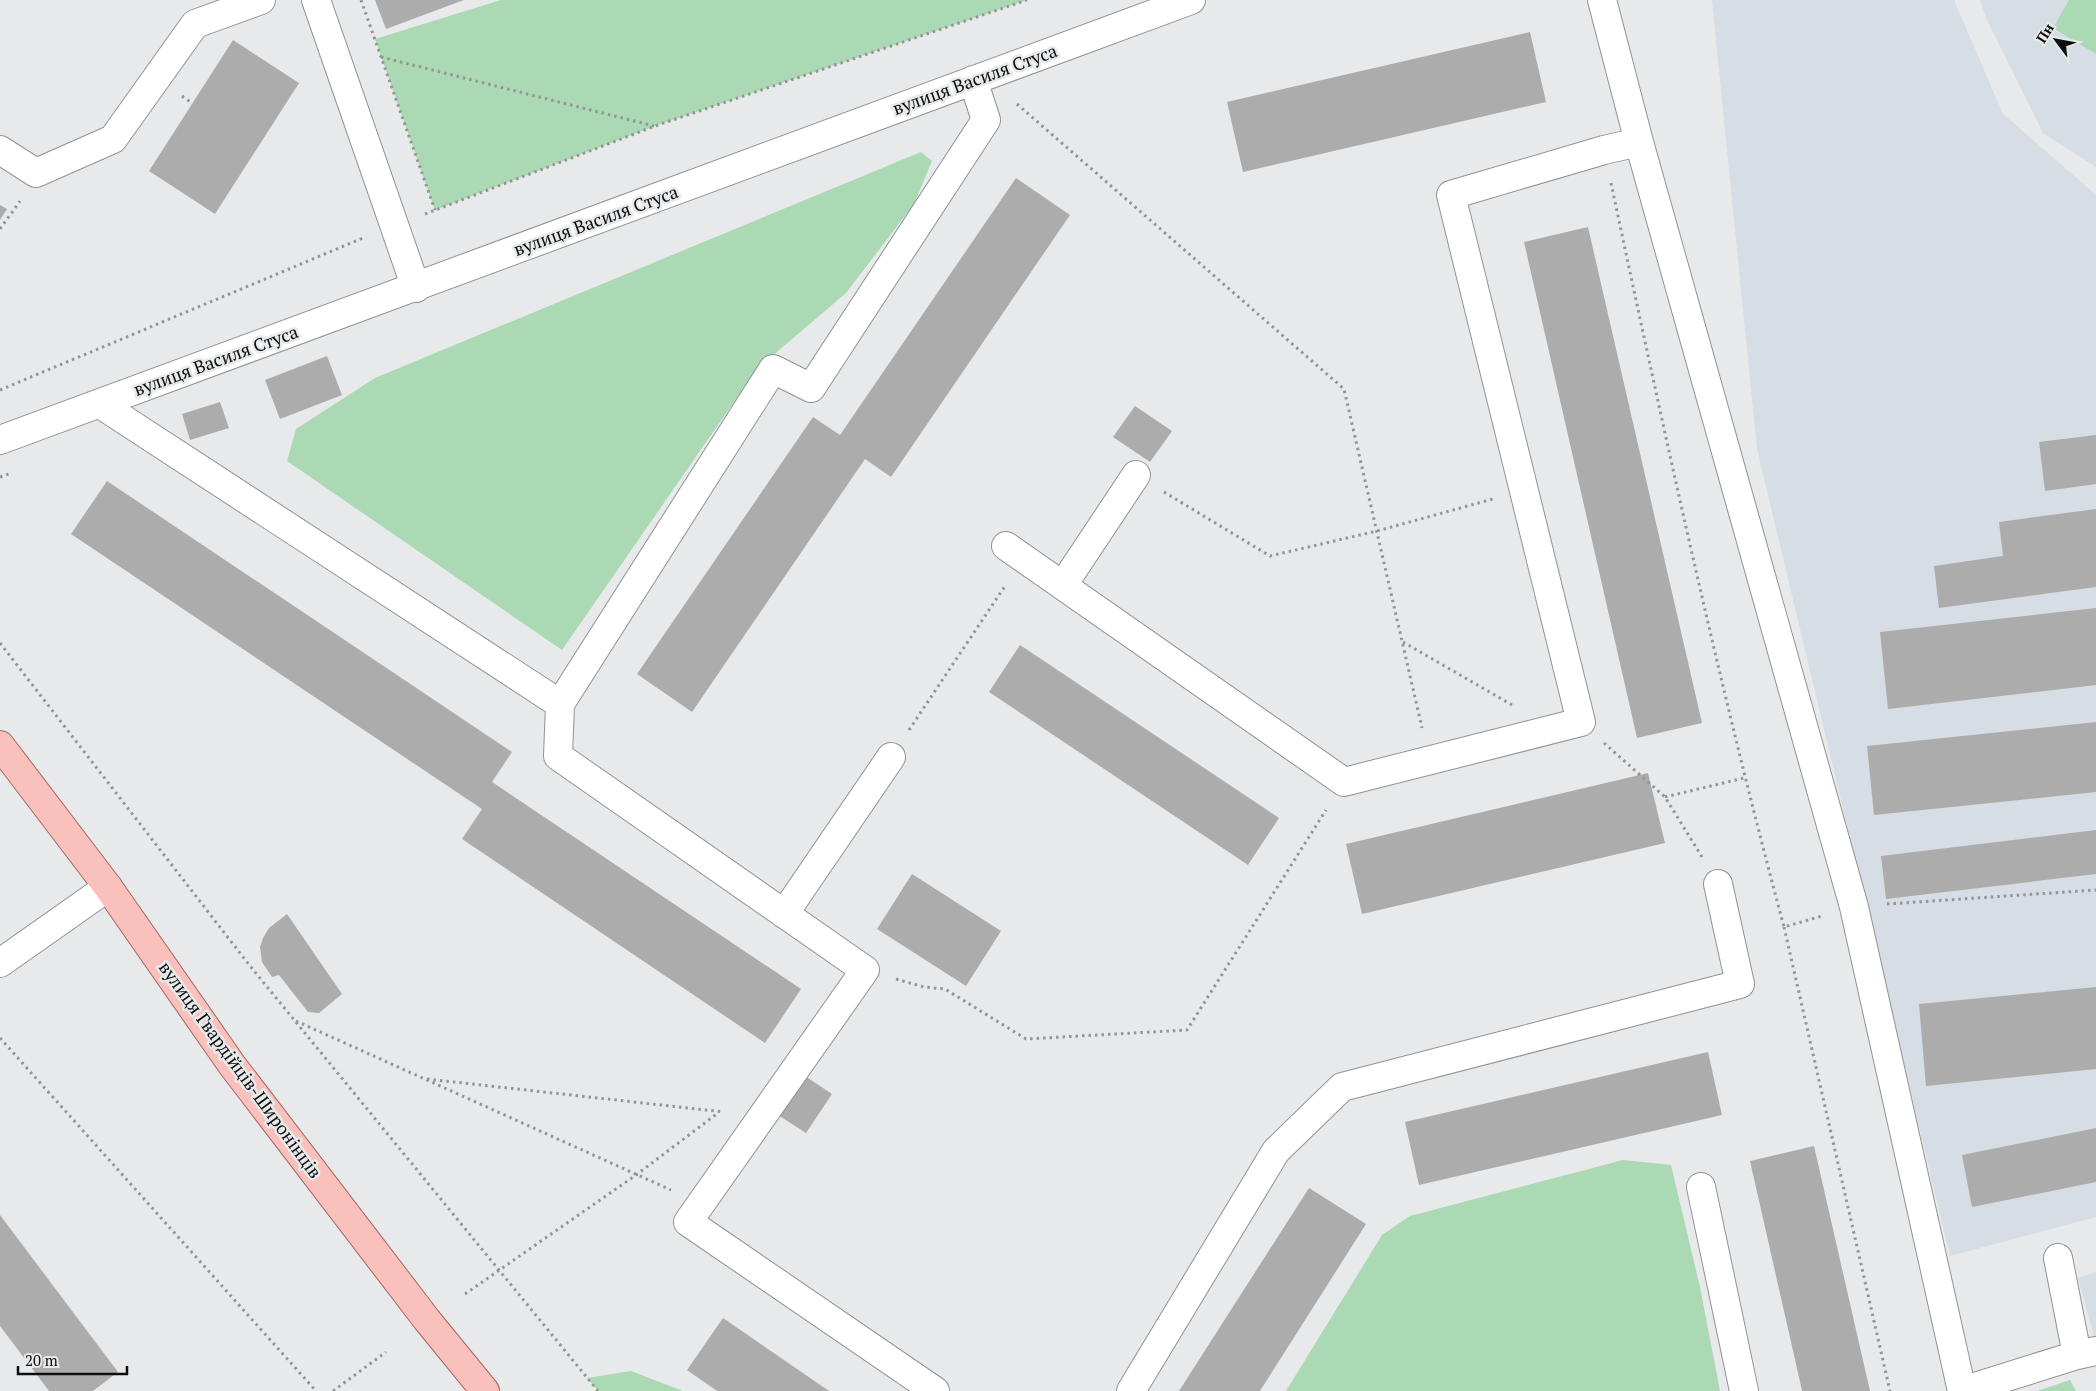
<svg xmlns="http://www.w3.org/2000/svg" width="2096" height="1391" viewBox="0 0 2096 1391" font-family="'PT Serif',serif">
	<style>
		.built { fill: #d6dde4 }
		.green { fill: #abd9b4 }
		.building { fill: #adacac }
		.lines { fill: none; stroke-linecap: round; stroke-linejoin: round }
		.minor-casing { stroke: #919293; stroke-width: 30 }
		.major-casing { stroke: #a56662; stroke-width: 30 }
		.path { stroke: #949595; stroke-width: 3; stroke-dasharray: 2.5 4; stroke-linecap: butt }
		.minor { stroke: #fff; stroke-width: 28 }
		.major { stroke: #fac0bc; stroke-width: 28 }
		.labels { text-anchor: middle; stroke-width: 5; stroke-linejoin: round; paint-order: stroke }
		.street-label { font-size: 18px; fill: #0c0c0c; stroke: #e7e9ea }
	</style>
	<rect width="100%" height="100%" fill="#e7e9ea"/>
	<path class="built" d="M1712 0H1954L2003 114 2096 195V1217L1950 1256 1757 449Z
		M1980 0H2096V167L2043 133 1987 20Z
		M2096 1272V1344L2078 1278Z"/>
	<path class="green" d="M501 0H1027L655 126 435 210 375 39Z
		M2069 0H2096V54L2053 28Z
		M921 152 932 161 914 204 846 293 778 351 745 386 562 650 287 461 296 429 375 378Z
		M1623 1160 1671 1165 1700 1287 1720 1391H1286L1382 1235 1410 1216Z
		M631 1371 683 1391H598L587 1378Z
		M2070 1380 2076 1391H2037Z"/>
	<path class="building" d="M375 0H464L386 29Z
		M1530 32 1546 102 1243 172 1227 102Z
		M233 40 299 83 215 214 149 171Z
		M1016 178 1070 215 891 477 865 459 692 712 637 674 813 417 840 435Z
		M0 205 7 209 0 220Z
		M1588 227 1702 723 1637 738 1524 242Z
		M327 356 342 395 280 419 265 380Z
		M220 402 229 428 190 440 182 414Z
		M1135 406 1172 431 1150 462 1113 437Z
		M2096 435V484L2045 491 2039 442Z
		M107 481 512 752 492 782 801 989 765 1043 462 839 482 809 71 534Z
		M2096 509V587L1939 608 1934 566 2003 556 1999 522Z
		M2096 608V685L1888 709 1880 632Z
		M1020 645 1279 818 1248 865 989 692Z
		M2096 722V792L1874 815 1867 746Z
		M1648 773 1665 843 1362 914 1346 844Z
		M2096 830V874L1886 899 1881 856Z
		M912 874 1001 931 966 986 877 929Z
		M287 914 342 994 319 1013 308 1012 279 975 272 977 262 962 260 947 263 938 269 928Z
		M2096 987V1069L1926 1086 1919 1004Z
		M1708 1052 1722 1115 1419 1185 1405 1122Z
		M805 1076 832 1094 806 1133 778 1115Z
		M2096 1128V1182L1972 1207 1962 1155Z
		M1814 1146 1870 1391H1802L1796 1364 1750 1161Z
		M1309 1188 1366 1224 1260 1391H1179Z
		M0 1215 118 1372 93 1391H49L0 1326Z
		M723 1318 768 1349 829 1391H717L687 1370Z"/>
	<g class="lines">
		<g class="minor-casing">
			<path id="minor" d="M316 0 416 288
				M1602 0 1639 142 1854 907 1962 1391
				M0 150 36 173 113 139 195 24 261 0
				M100 404 560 704 773 369 811 388 986 120 973 80
				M0 440 1191 0
				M1006 546 1344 782 1581 722 1451 195 1604 150 1639 142
				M1063 585 1136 475
				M560 704 558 756 865 970 688 1222 935 1391
				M784 914 891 757
				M0 963 108 887
				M1701 1187 1744 1391
				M2058 1258 2077 1355
				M1131 1391 1276 1151 1342 1087 1740 984 1718 884
				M1962 1391 2077 1355 2096 1351"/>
		</g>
		<g class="major-casing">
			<path id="major" d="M0 745 108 887 232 1065 427 1320 485 1391"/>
		</g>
		<path class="path" d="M361 0 435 210
			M381 57 654 126
			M182 96 192 103
			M1017 104 1344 389 1422 728
			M1611 183C1664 432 1718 681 1784 927L1822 916
			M425 214 655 126 1027 0
			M0 229 20 201
			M0 390 363 238
			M0 477 9 474
			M1164 492 1270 556 1377 531 1493 499
			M1403 642 1512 705
			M0 643 250 966 598 1391
			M909 730 1005 586
			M1604 743 1665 797 1702 857
			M1665 797 1744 778
			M1887 904 2096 890
			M1784 927 1890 1391
			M896 979 924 987 945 989 1026 1039 1187 1030 1326 810
			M296 1021 671 1190
			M0 1038 316 1391
			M427 1079 724 1112
			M465 1294 636 1175 718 1113
			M333 1391 386 1352"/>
		<use href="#minor" class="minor"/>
		<use href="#major" class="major"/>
	</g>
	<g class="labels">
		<g class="street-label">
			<text transform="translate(975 80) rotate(-20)" y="6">вулиця Василя Стуса</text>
			<text transform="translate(596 221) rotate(-20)" y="6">вулиця Василя Стуса</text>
			<text transform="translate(216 361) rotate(-20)" y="6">вулиця Василя Стуса</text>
			<text transform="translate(240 1070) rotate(54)" y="6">вулиця Гвардійців-Широнінців</text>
		</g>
	</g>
	<g transform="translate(2056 40) rotate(302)" stroke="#e7e9ea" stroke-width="4" paint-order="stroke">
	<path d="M0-4L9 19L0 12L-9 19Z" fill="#0c0c0c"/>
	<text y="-8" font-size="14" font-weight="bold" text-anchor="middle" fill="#0c0c0c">Пн</text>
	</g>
	<path d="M18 1366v8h109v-8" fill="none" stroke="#0c0c0c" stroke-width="2.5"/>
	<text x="25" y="1366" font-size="15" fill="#0c0c0c" stroke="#e7e9ea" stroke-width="4" paint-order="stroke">20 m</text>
</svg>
